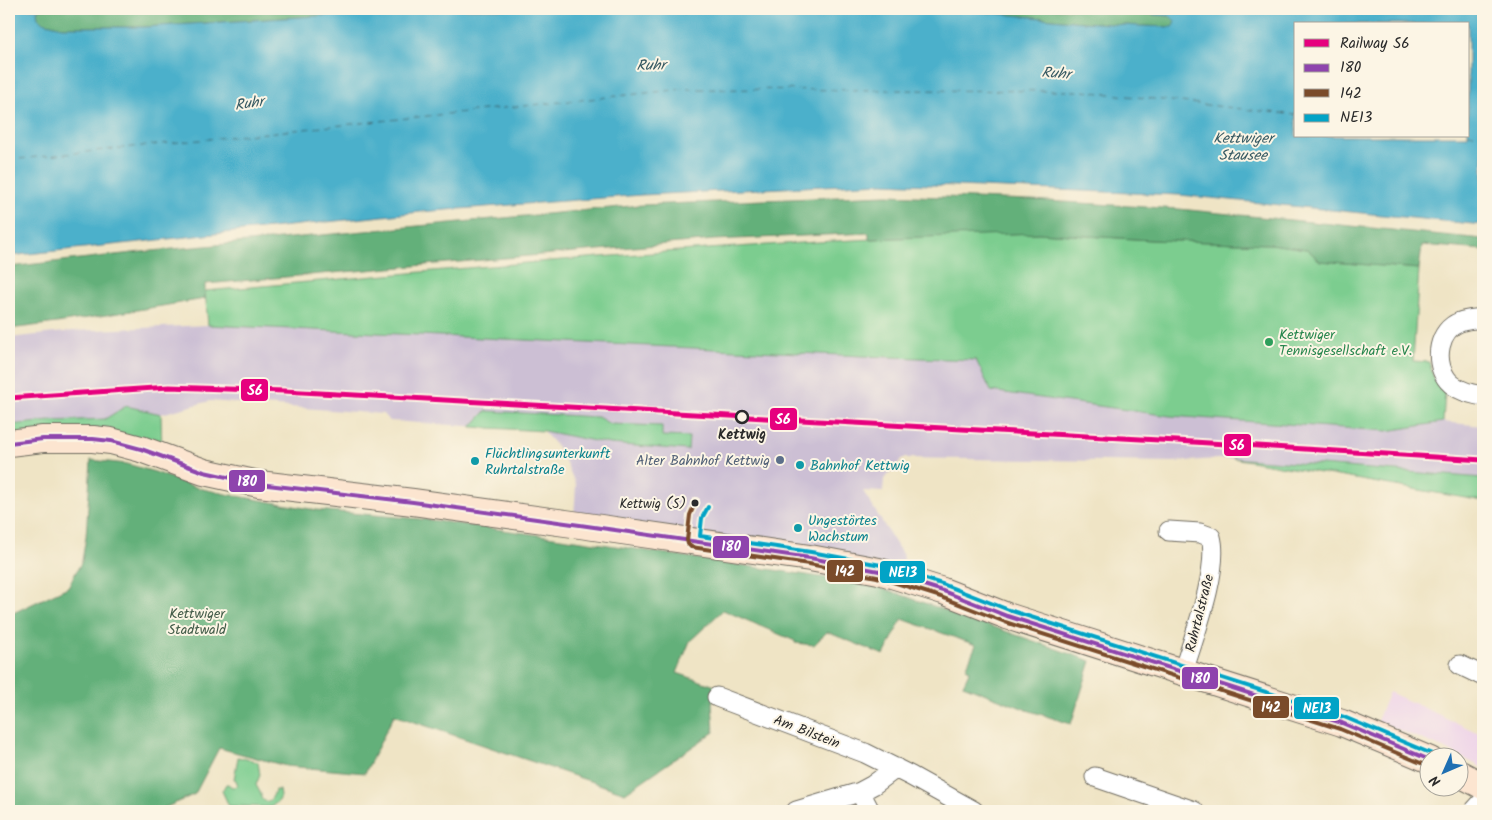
<svg xmlns="http://www.w3.org/2000/svg" width="1492" height="820" viewBox="0 0 1492 820" font-family="Kalam,sans-serif">
	<style>
		.built { fill: #edd1e9 }
		.industrial { fill: #ccbfd4 }
		.green { fill: #7bcd8f; stroke: #537c5d }
		.forest { fill: #64b07a; stroke: #486e52 }
		.water { fill: #4cb0cb; stroke: #3c6e7b; fill-rule: evenodd }
		.lines { fill: none; stroke-linecap: round; stroke-linejoin: round }
		.ferry { stroke: #375a63; stroke-width: 1; stroke-dasharray: 6 5; stroke-linecap: butt }
		.street-casing { stroke: #706c61; stroke-width: 21 }
		.secondary-casing { stroke: #706c61; stroke-width: 28 }
		.street { stroke: #fff; stroke-width: 19 }
		.secondary { stroke: #fce5d0; stroke-width: 26 }
		.bus-1-casing { stroke: #fcf5e5; stroke-width: 8 }
		.bus-2-casing { stroke: #fcf5e5; stroke-width: 8 }
		.bus-3-casing { stroke: #fcf5e5; stroke-width: 8 }
		.bus-1 { stroke: #8e44ad; stroke-width: 4 }
		.bus-2 { stroke: #7a4b2a; stroke-width: 4 }
		.bus-3 { stroke: #02a3c6; stroke-width: 4 }
		.rail-1-casing { stroke: #fcf5e5; stroke-width: 9 }
		.rail-1 { stroke: #e6007e; stroke-width: 5 }
		.leisure-dot { fill: #2e9e5b; stroke: #fcf5e5; stroke-width: 2 }
		.stop-dot { fill: #fcf5e5; stroke: #2b2b2b; stroke-width: 2.5 }
		.service-dot { fill: #5c6f8a; stroke: #fcf5e5; stroke-width: 2 }
		.culture-dot { fill: #0f9aa8; stroke: #fcf5e5; stroke-width: 2 }
		.bus-dot { fill: #2b2b2b; stroke: #fcf5e5; stroke-width: 2 }
		.labels { text-anchor: middle; stroke-width: 4; stroke-linejoin: round; paint-order: stroke }
		.bus-label { font-size: 13px; fill: #2b2b2b; stroke: #fcf5e5; text-anchor: end }
		.leisure-label { font-size: 14px; fill: #27864d; stroke: #fcf5e5; text-anchor: start }
		.stop-label { font-size: 14px; font-weight: bold; fill: #2b2b2b; stroke: #fcf5e5 }
		.culture-label { font-size: 14px; fill: #0d838f; stroke: #fcf5e5; text-anchor: start }
		.service-label { font-size: 14px; fill: #4e5e75; stroke: #fcf5e5; text-anchor: end }
		.park-label { font-size: 14px; fill: #435c49; stroke: #fcf5e5 }
		.street-label { font-size: 14px; fill: #2b2b2b; stroke: #fcf5e5 }
		.water-label { font-size: 15px; font-style: italic; fill: #375a63; stroke: #fcf5e5 }
		.line-badge { stroke: #fcf5e5; stroke-width: 2 }
		.badge-label { font-size: 14px; text-anchor: middle; font-weight: bold; fill: #fff }
	</style>
	<rect width="100%" height="100%" fill="#fcf5e5"/>
	<filter id="ink" filterUnits="userSpaceOnUse"><feTurbulence type="fractalNoise" baseFrequency=".02" numOctaves="2"/><feDisplacementMap in="SourceGraphic" scale="10" xChannelSelector="R" yChannelSelector="G"/><feConvolveMatrix kernelMatrix="1 2 1 2 8 2 1 2 1" color-interpolation-filters="sRGB"/></filter>
	<filter id="wash" filterUnits="userSpaceOnUse"><feTurbulence type="fractalNoise" baseFrequency=".0096" numOctaves="4" result="noise"/><feDisplacementMap in="SourceGraphic" scale="20" xChannelSelector="R" yChannelSelector="G"/><feGaussianBlur stdDeviation="1.12" result="paint"/><feColorMatrix in="noise" values="0 0 0 0 0 0 0 0 0 0 0 0 0 0 0 0 0 1.4 0 .05"/><feComposite in="paint" operator="in"/></filter>
	<g filter="url(#wash)">
		<rect width="100%" height="100%" fill="#efe4c5"/>
		<path class="built" d="M1389 692 1483 735V768L1448 750 1377 721Z"/>
		<path class="industrial" d="M208 325 862 356 976 360 1170 416 1387 431 1443 422 1483 426V478L1233 458 1172 462 903 458 884 479 883 492 863 491 904 557 902 570 574 517 576 485 560 450 543 431 390 421 383 414 210 401 161 414 126 406 105 419 50 421 9 425V338L73 331Z"/>
		<path class="green" d="M1039 233 1151 240 1270 244 1307 249 1320 261 1419 269 1413 361 1429 362 1434 378 1445 391 1443 422 1387 431 1170 416 991 391 976 360 862 356 208 325 205 291C483 267 761 239 1039 233Z
			M126 406 161 414 162 453 9 434V425L50 421 105 419Z
			M486 411 598 417 610 424 662 426V436L689 437 688 450 610 444 544 431 471 427Z
			M1233 458 1483 478V501Z
			M238 757 258 762 260 775 256 785 261 794V798C268 806 273 798 275 790H279C281 802 281 799 271 807L229 806 222 791 226 784H228L232 787 238 786 236 780 234 779Z"/>
		<path class="forest" d="M40 9H425L144 27H62L43 22 38 18 37 11Z
			M952 9H1075L1170 16 1175 21 1174 27 1139 26 1082 22Z
			M886 195 1031 200 1179 209 1483 239V250L1422 245 1419 269 1320 261 1307 249 1270 244 1151 240 1039 233 869 239V233L714 240 205 284V299L57 323 9 329V267L141 252 642 205Z
			M91 460 127 464 155 472 198 488 226 494 316 510 431 520 582 541 873 585 1091 661 1071 724 1027 710 963 685 970 670 966 668 976 645 902 619 884 655 827 632 814 645 795 643V641L723 610 690 641 677 673 718 687 712 703 714 732 625 793 394 715 365 773 286 766 219 748 195 794 158 811H9V615L68 587 82 561 86 537Z"/>
		<path class="water" d="M9 9H40L37 11 38 18 43 22 62 27H144L425 9H952L1082 22 1139 26 1173 27 1175 21 1170 16 1075 9H1483V225L1180 195 882 183 642 195 420 212 9 256ZM1296 24H1468V136H1296Z"/>
		<g class="lines">
			<path class="ferry" d="M1468 134H1483
				M9 160 684 89 1083 91 1296 115"/>
		</g>
	</g>
	<g filter="url(#ink)">
		<g class="lines">
			<g class="street-casing">
				<path id="street" d="M1483 318C1476 319 1467 319 1460 322 1438 330 1434 360 1446 378 1454 390 1470 394 1483 396
					M1169 531 1200 533 1211 537C1220 569 1193 639 1183 672
					M1460 665 1483 676
					M717 697 865 753 911 776 974 811
					M1095 777 1194 811
					M860 792 870 811
					M796 811 860 792 873 785 896 768
					M1474 811 1483 801"/>
			</g>
			<g class="secondary-casing">
				<path id="secondary" d="M9 443 43 439H93L111 441 141 449 204 472 259 484 413 502 580 525 810 558 879 571 943 591 1007 616 1342 723 1430 760
					M1460 774 1483 786"/>
			</g>
			<use href="#street" class="street"/>
			<use href="#secondary" class="secondary"/>
			<g class="bus-1-casing">
				<path id="bus-1" d="M9 443 43 439H93L111 441 141 449 204 472 259 484 413 502 580 525 810 558 879 571 943 591 1007 616 1342 723 1430 760"/>
			</g>
			<g class="bus-2-casing">
				<path id="bus-2" d="M696 501 690 515 687 540 688 544 691 547 809 564 877 577 941 597 1005 622 1340 729 1428 766"/>
			</g>
			<g class="bus-3-casing">
				<path id="bus-3" d="M708 507 702 518 700 536 811 552 881 565 945 585 1009 610 1344 717 1432 754"/>
			</g>
			<use href="#bus-1" class="bus-1"/>
			<use href="#bus-2" class="bus-2"/>
			<use href="#bus-3" class="bus-3"/>
			<g class="rail-1-casing">
				<path id="rail-1" d="M9 398 169 387 284 391 1177 441 1483 460"/>
			</g>
			<use href="#rail-1" class="rail-1"/>
		</g>
	</g>
	<circle class="leisure-dot" cx="1269" cy="342" r="5"/>
	<circle class="stop-dot" cx="742" cy="417" r="6"/>
	<circle class="service-dot" cx="780" cy="460" r="5"/>
	<g class="culture-dot">
		<circle cx="475" cy="461" r="5"/>
		<circle cx="800" cy="465" r="5"/>
		<circle cx="798" cy="528" r="5"/>
	</g>
	<circle class="bus-dot" cx="695" cy="503" r="4.5"/>
	<g class="labels">
		<g class="bus-label">
			<text x="686" y="508">Kettwig (S)</text>
		</g>
		<g class="leisure-label">
			<text x="1279" y="339">Kettwiger<tspan x="1279" dy="16">Tennisgesellschaft e.V.</tspan></text>
		</g>
		<g class="stop-label">
			<text x="742" y="439">Kettwig</text>
		</g>
		<g class="culture-label">
			<text x="485" y="458">Flüchtlingsunterkunft<tspan x="485" dy="16">Ruhrtalstraße</tspan></text>
			<text x="810" y="470">Bahnhof Kettwig</text>
			<text x="808" y="525">Ungestörtes<tspan x="808" dy="16">Wachstum</tspan></text>
		</g>
		<g class="service-label">
			<text x="770" y="465">Alter Bahnhof Kettwig</text>
		</g>
		<g class="park-label">
			<text x="197" y="618">Kettwiger<tspan x="197" dy="16">Stadtwald</tspan></text>
		</g>
		<g class="street-label">
			<text transform="translate(1199 613) rotate(-76)" y="5">Ruhrtalstraße</text>
			<text transform="translate(807 731) rotate(21)" y="5">Am Bilstein</text>
		</g>
		<g class="water-label">
			<text transform="translate(651 65) rotate(-1)" y="5">Ruhr</text>
			<text transform="translate(1056 73) rotate(4)" y="5">Ruhr</text>
			<text transform="translate(249 103) rotate(-9)" y="5">Ruhr</text>
			<text x="1243" y="143">Kettwiger<tspan x="1243" dy="17">Stausee</tspan></text>
		</g>
	</g>
	<g class="line-badge">
		<rect x="240" y="378" width="29" height="24" rx="5" fill="#e6007e"/>
		<rect x="769" y="407" width="29" height="24" rx="5" fill="#e6007e"/>
		<rect x="1223" y="433" width="29" height="24" rx="5" fill="#e6007e"/>
		<rect x="228" y="469" width="38" height="24" rx="5" fill="#8e44ad"/>
		<rect x="712" y="535" width="38" height="24" rx="5" fill="#8e44ad"/>
		<rect x="826" y="559" width="38" height="24" rx="5" fill="#7a4b2a"/>
		<rect x="879" y="560" width="47" height="24" rx="5" fill="#02a3c6"/>
		<rect x="1181" y="666" width="38" height="24" rx="5" fill="#8e44ad"/>
		<rect x="1252" y="695" width="38" height="24" rx="5" fill="#7a4b2a"/>
		<rect x="1293" y="696" width="47" height="24" rx="5" fill="#02a3c6"/>
	</g>
	<g class="badge-label">
		<text x="255" y="395">S6</text>
		<text x="783" y="424">S6</text>
		<text x="1237" y="450">S6</text>
		<text x="247" y="486">180</text>
		<text x="731" y="551">180</text>
		<text x="845" y="576">142</text>
		<text x="903" y="577">NE13</text>
		<text x="1200" y="683">180</text>
		<text x="1271" y="712">142</text>
		<text x="1317" y="713">NE13</text>
	</g>
	<rect width="1492" height="820" fill="none" stroke="#fcf5e5" stroke-width="30"/>
	<rect x="1294" y="22" width="175" height="115" fill="#fcf5e5" stroke="#a8a49b"/>
	<rect x="1304" y="39" width="25" height="8" fill="#e6007e" stroke="#a8a49b"/>
	<text x="1340" y="48" font-size="15" fill="#2b2b2b">Railway S6</text>
	<rect x="1304" y="64" width="25" height="8" fill="#8e44ad" stroke="#a8a49b"/>
	<text x="1340" y="72" font-size="15" fill="#2b2b2b">180</text>
	<rect x="1304" y="89" width="25" height="8" fill="#7a4b2a" stroke="#a8a49b"/>
	<text x="1340" y="98" font-size="15" fill="#2b2b2b">142</text>
	<rect x="1304" y="114" width="25" height="8" fill="#02a3c6" stroke="#a8a49b"/>
	<text x="1340" y="122" font-size="15" fill="#2b2b2b">NE13</text>
	<g transform="translate(1444 772) rotate(225)"><circle r="24" fill="#fcf5e5" stroke="#a8a49b"/>
	<path d="M0-4L9 19L0 12L-9 19Z" fill="#1f6fb2"/>
	<text y="-8" font-size="14" font-weight="bold" text-anchor="middle" fill="#2b2b2b">N</text>
	</g>
</svg>
